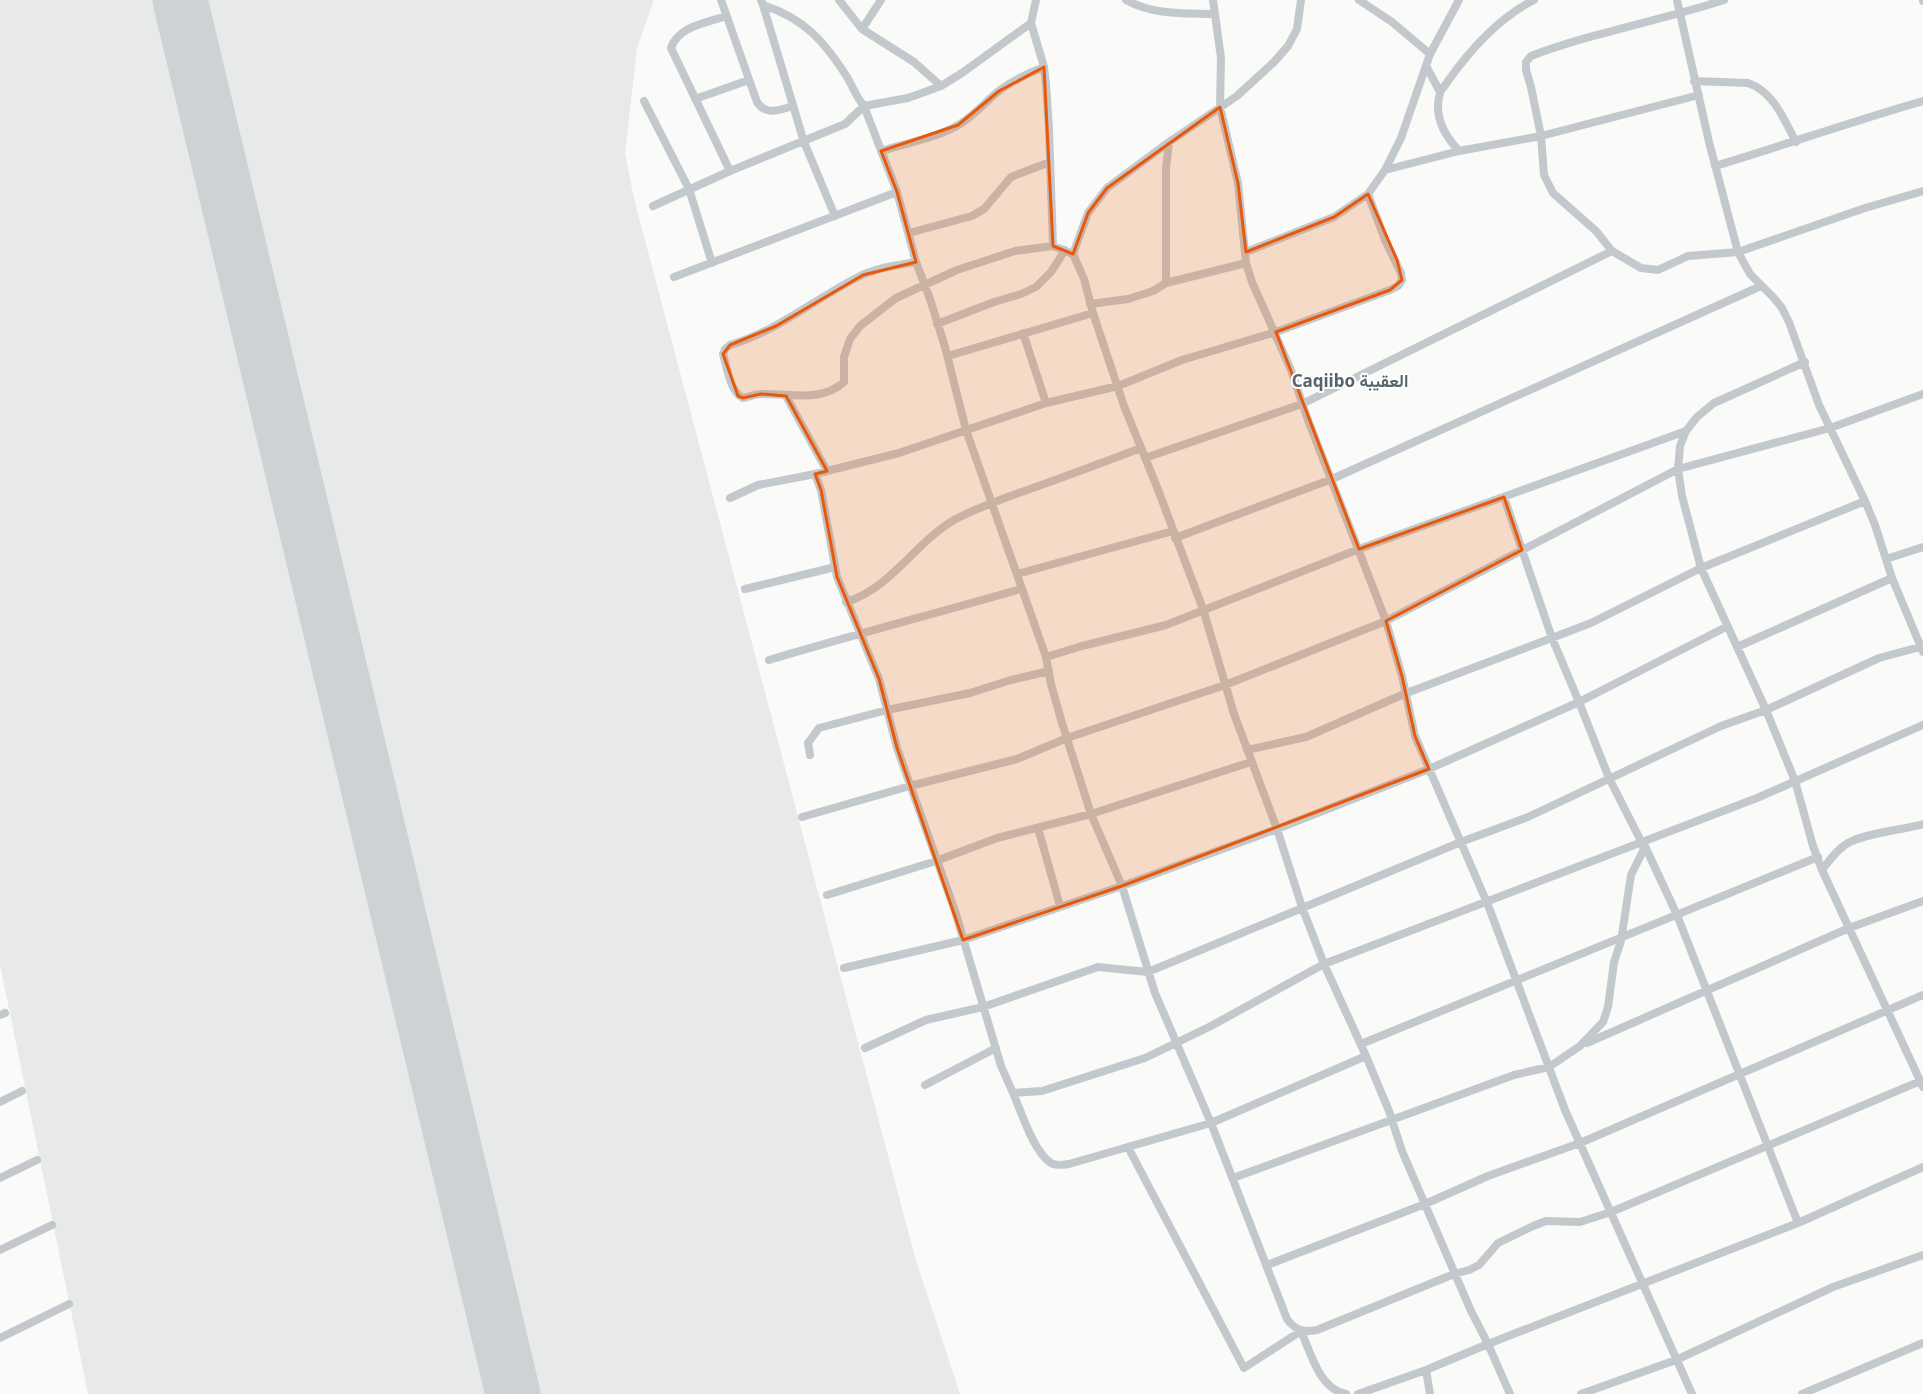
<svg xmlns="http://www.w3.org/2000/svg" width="1923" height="1394" viewBox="0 0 1923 1394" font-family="'Noto Sans',Vazirmatn,sans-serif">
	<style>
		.built { fill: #e8e9e9 }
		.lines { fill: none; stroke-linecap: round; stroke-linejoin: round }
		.runway { stroke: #ced2d4; stroke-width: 55 }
		.minor { stroke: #c3c8cc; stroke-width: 8 }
		.marked { fill: #e8590c; fill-opacity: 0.2; stroke: #e8590c; stroke-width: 3; stroke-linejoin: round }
		.labels { text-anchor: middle; stroke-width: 4; stroke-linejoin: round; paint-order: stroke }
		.district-label { font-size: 17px; font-weight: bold; fill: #57646e; stroke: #fff }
	</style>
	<rect width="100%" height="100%" fill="#fafaf8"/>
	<path class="built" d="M0 0H654L637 48 625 153 634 199 916 1261 960 1394H88L0 965Z"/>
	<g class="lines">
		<path class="runway" d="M180 0 513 1394"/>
		<path class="minor" d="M721 0 757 102C766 116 780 110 793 106
			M761 0 763 5C804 18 824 41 847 77 853 87 856 97 864 106L897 192 916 262 930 299 945 347 966 430 1046 657 1082 646 1166 625 1359 549 1686 431
			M839 0 862 29 914 62 941 86
			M1036 0 1031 23 1044 67 1046 84 1049 129 1053 246
			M1126 0C1153 15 1184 13 1214 14
			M1213 0 1221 58 1220 107 1238 183 1246 263 1252 282 1291 370 1308 420 1386 621 1402 676 1415 736 1488 905 1565 1110 1692 1394
			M1359 0 1392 22 1430 54
			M1677 0 1709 142 1738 252 1750 274 1773 297 1782 308 1789 322 1819 405 1865 501 1875 525 1892 578 1923 652
			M1724 0C1660 21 1594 32 1531 56L1526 62V70L1531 87 1541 136 1544 175 1553 193 1596 231 1612 251 1641 268 1658 270 1688 256 1738 252 1865 208 1923 191
			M1923 0V1
			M763 5 804 142 835 216
			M726 16C707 23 678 26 671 48L730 171
			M862 29 881 0
			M1426 66 1440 92
			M1694 81 1748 83C1774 92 1784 120 1796 142
			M695 99 749 80
			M644 101 689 189 712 263
			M881 151C907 143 937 138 960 124 975 115 986 101 1000 90 1014 80 1028 73 1044 67
			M1459 151C1444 135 1433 116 1440 93 1441 89 1446 85 1448 81 1470 50 1500 17 1534 0
			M1715 166C1785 145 1853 121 1923 101
			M1385 170 1459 151 1541 136 1699 95
			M653 206 730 171 845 124 864 106 908 98 941 86 962 73 1031 23
			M909 233 972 216 984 209 1011 177 1050 162
			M1246 252 1334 217 1368 194
			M1073 254 1088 213 1107 188 1169 142 1237 96 1274 62 1288 46 1297 29 1301 0
			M916 262C898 265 879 267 862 275 817 297 780 330 730 345L725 349 723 354C727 367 730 392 743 398 749 397 755 394 761 394 789 393 821 403 844 382V357L850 339 860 326 896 298 957 270 1015 251 1053 246 1073 254 1084 279 1093 313 1124 406 1157 487 1203 609 1234 714 1277 829 1302 907 1324 964 1366 1056 1389 1111 1402 1151 1471 1311 1488 1344 1510 1394
			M674 277 897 192
			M1166 283V168L1169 142
			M1090 304 1128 299 1153 291 1166 283 1246 263
			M937 324 994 302 1021 294 1036 287 1051 272 1065 250
			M1023 333 1046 403
			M948 356 1093 313
			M786 396 827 471
			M1145 458 1302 404 1612 251
			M815 474 821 490 837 577 879 679 897 748 955 911 1001 1066 1013 1093 1042 1091 1145 1058 1211 1026 1324 964 1757 798 1923 725
			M730 498 758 485 815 474 899 453 1046 403 1118 386 1182 360 1276 332 1390 290 1398 286 1402 280 1401 273 1385 240 1368 194 1385 170 1401 138 1430 54 1459 0
			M1175 538 1332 479 1761 286
			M1886 559 1923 547
			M1017 574 1173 531
			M745 589 835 567
			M846 602C890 589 915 543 954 520 978 507 1005 498 1030 489 1067 476 1104 462 1141 448
			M1923 646 1879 658 1766 710 1795 781 1813 846 1822 870 1923 1087
			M1737 647 1892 578
			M1046 657 1051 684 1062 723 1091 814 1122 886 1155 993 1211 1123 1287 1319C1295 1330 1303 1333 1317 1330L1454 1274 1469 1270 1479 1265 1498 1243 1533 1226 1546 1221 1580 1222 1611 1212 1923 1080
			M769 660C853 635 937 613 1021 589
			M1247 750 1306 737 1404 694 1591 623 1701 568 1865 501
			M810 755 808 743 819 728 887 710 970 693 1011 680 1049 671
			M802 817 910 786 1017 759 1067 738 1225 685 1386 621 1678 469 1830 428 1923 394
			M1038 828 1060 906
			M1644 844 1677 915 1798 1223
			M1822 870C1830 860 1837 849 1848 843 1866 833 1902 830 1923 824
			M827 895 936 861 997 838 1091 814 1251 762
			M844 968 963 940 1122 886 1277 829 1429 769 1579 702 1726 627
			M0 1015 5 1013
			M1587 1043 1849 928 1923 901
			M1361 1044 1818 857
			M865 1048 926 1020 983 1007 1098 967 1148 972 1461 842 1528 817 1721 726 1766 710 1701 568 1682 496 1678 469 1680 446 1686 431 1697 417 1714 403 1805 362
			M925 1085 996 1048
			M1013 1093C1021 1111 1034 1153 1051 1163 1056 1166 1063 1165 1069 1164L1211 1123 1366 1056
			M0 1102 22 1091
			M1128 1147 1244 1368 1301 1331C1311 1353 1319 1389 1346 1394
			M0 1178 37 1160
			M1233 1178 1514 1075 1549 1067 1580 1046 1603 1022 1608 1007 1614 962 1621 941 1631 875 1643 851 1644 847 1609 778 1579 702 1552 638 1504 497
			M0 1250 52 1225
			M1267 1265 1425 1204 1488 1176 1580 1143 1923 995
			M0 1338 69 1304
			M1358 1394 1426 1370
			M1430 1394 1426 1370 1488 1344 1798 1223 1923 1167
			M1581 1394 1676 1360 1833 1287 1923 1255
			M1802 1394 1923 1343"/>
	</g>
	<path class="marked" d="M1044 67 1053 246 1073 254 1088 213 1107 188 1220 107 1238 183 1246 252 1334 217 1368 194 1397 260 1402 280 1390 290 1276 332 1359 549 1504 497 1522 550 1386 621 1402 676 1415 736 1429 769 1122 886 963 940 897 748 879 679 837 577 821 490 815 474 827 471 786 396 761 394 743 398 738 396 723 354 730 345 776 326 863 275 916 262 897 192 881 151 958 125 999 91Z"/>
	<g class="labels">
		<g class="district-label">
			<text x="1350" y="387">Caqiibo العقيبة</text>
		</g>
	</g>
</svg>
